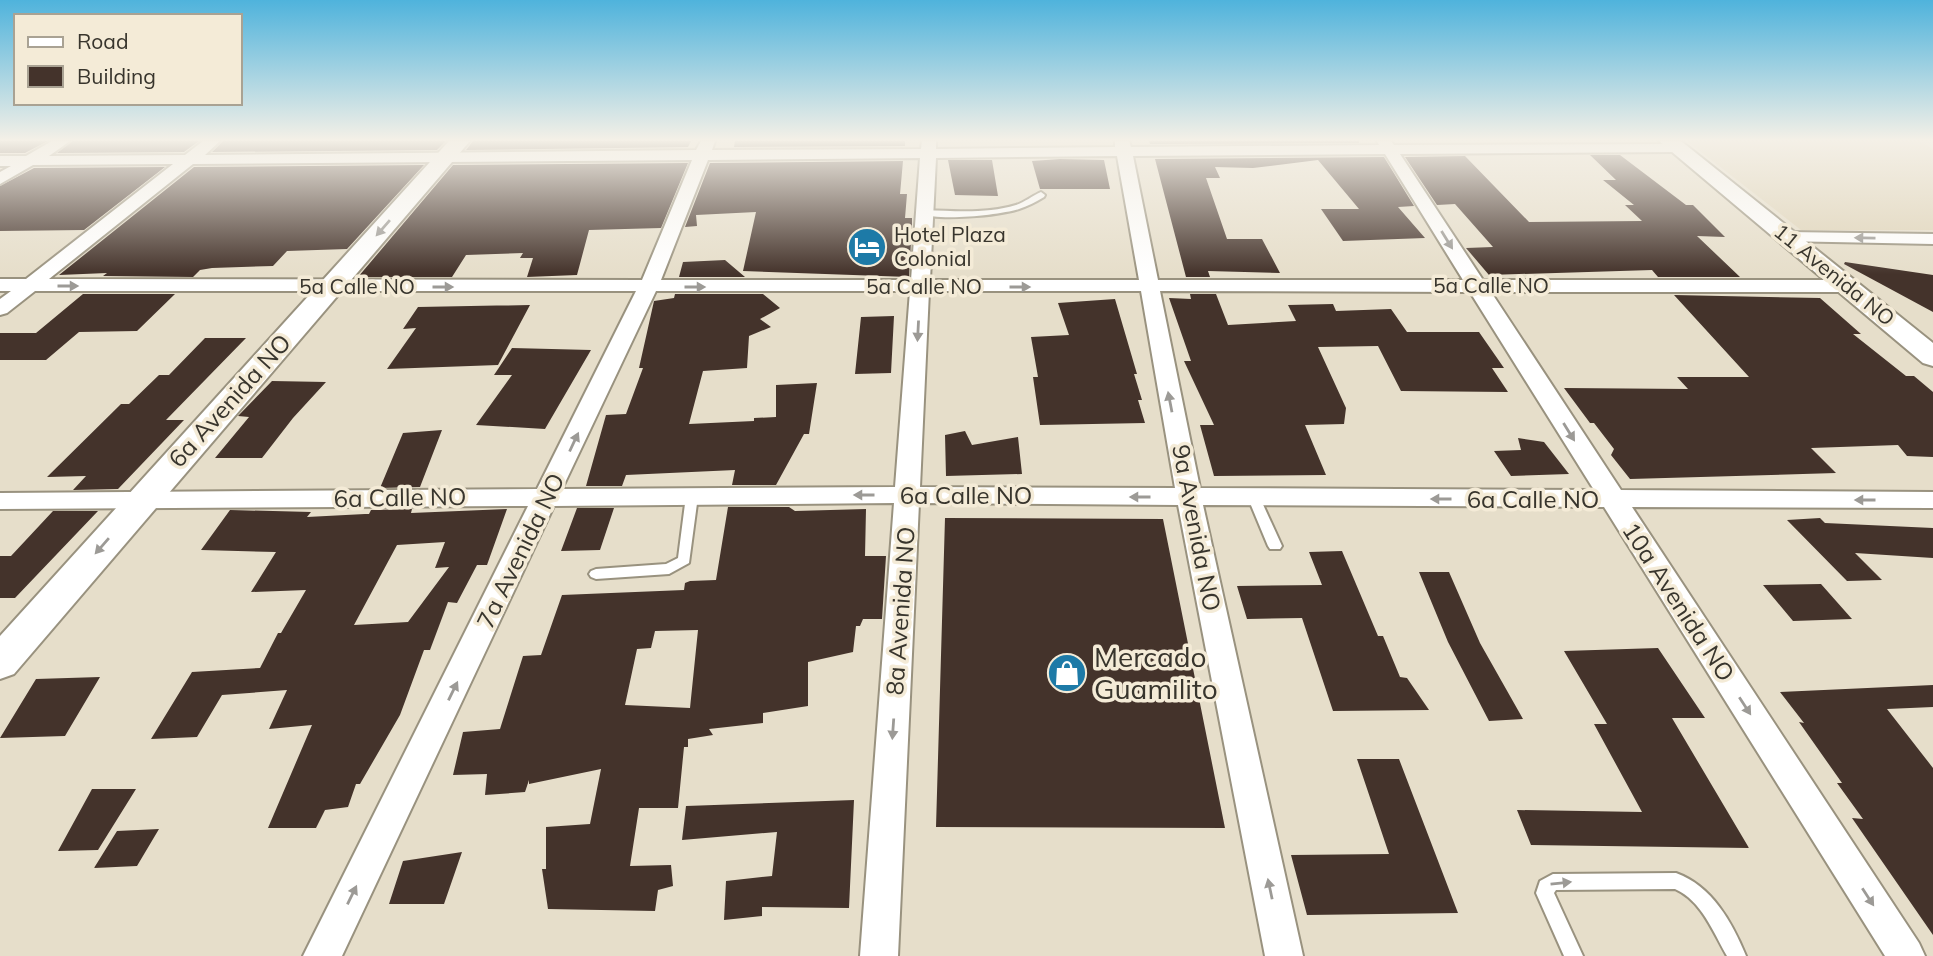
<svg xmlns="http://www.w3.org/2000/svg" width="1933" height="956" viewBox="0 0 1933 956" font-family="Mulish,sans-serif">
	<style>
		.built { fill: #dfd4b9 }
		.building { fill: #44332b; fill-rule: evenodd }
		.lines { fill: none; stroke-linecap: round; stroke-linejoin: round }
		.lane-casing { stroke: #99927f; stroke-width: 4 }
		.street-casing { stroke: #99927f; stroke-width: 4 }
		.secondary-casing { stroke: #99927f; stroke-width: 4 }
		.lane { fill: #fff; fill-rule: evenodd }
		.street { fill: #fff; fill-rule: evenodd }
		.secondary { fill: #fff; fill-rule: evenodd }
		.oneway { fill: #9c9a96 }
		.labels { text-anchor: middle; stroke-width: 7; stroke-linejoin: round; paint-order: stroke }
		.far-poi-label { font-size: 21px; fill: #38352d; stroke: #f4ebd7; text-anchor: start }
		.far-street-label { font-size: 21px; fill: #38352d; stroke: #f4ebd7 }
		.street-label { font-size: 24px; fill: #38352d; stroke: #f4ebd7 }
		.near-poi-label { font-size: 28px; fill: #38352d; stroke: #f4ebd7; text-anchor: start }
	</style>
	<rect width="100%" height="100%" fill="#e6deca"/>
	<path class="built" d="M1687 141H1919L1933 149V230H1801Z"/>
	<path class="building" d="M0 141H48L25 153H0Z
		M72 141H199L184 152 57 153Z
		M223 141H222H446L437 150 212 152Z
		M473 141H691L688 147 466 150Z
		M735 141H905V146L734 147Z
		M1149 141H1359V143L1150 144Z
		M1590 155H1620L1686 205H1693L1725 237 1697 236 1740 277H1658L1652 270 1489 275 1466 248 1493 247 1455 204 1437 205 1405 157 1465 156 1529 222 1642 221 1625 205H1634L1603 180H1616Z
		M1384 157 1414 206 1398 207 1425 238 1343 241 1321 209H1359L1318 160 1253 168 1215 167 1220 178H1206L1227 239H1262L1280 273 1208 271 1210 277H1186L1155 159Z
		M1060 159 1104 160 1110 189H1040L1032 161Z
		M948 160H992L998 196 955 195Z
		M903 161 900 194H907L905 218H912V224L909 277 743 271 756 212 696 215 697 226 685 227 710 163Z
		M688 163 661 228 589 230 577 275 527 277 533 258H520L523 253 466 255 452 277H358L453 165Z
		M424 165 347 249 287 251 273 266 212 268 200 270 193 277 103 276 107 273 59 275 194 167Z
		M165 167 84 230 0 231V186L34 168Z
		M725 260 745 277H679L683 262Z
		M1845 262 1933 275V312L1844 264Z
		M83 294H175L137 331 79 332 46 360H0V333H36Z
		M675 294H763L780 308 760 319 771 327 749 336 747 368 703 371 689 424 754 421V418L776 417V385L817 383 809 434H804L776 485H732L735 470 626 475 622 486H586L606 415 626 414 643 368H639L654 301 674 298Z
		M1190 294H1216L1228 325 1296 321 1288 305 1333 304 1336 311 1391 309 1407 332H1479L1504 368H1492L1508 392 1401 391 1378 346 1318 347 1346 408 1344 424 1305 425 1326 475 1214 476 1200 425H1214L1184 361H1191L1169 298 1191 299Z
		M1674 295 1820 298 1861 334H1853L1906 376H1914L1933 392V457L1907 456 1898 445 1811 448 1836 473 1630 479 1611 455 1614 449 1594 423H1590L1564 388 1688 389 1677 377H1749Z
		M1115 299 1137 374H1134L1142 400H1138L1145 423 1040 425 1033 377H1038L1031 337 1069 335 1058 303Z
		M530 305 498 365 387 369 416 328 403 329 418 307Z
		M894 316 891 373 855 374 861 317Z
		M205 338H246L166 420H184L118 489 73 490 86 476 47 477 121 404H129L159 375H169Z
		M512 348 591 350 545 429 476 425 512 375H494Z
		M272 381 326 382 293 418 262 458H215L249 417 238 416Z
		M442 430 420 487 380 488 403 433Z
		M965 431 972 445 1018 437 1022 474 946 476 945 435Z
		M1518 438 1544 442 1569 474 1511 476 1494 451 1521 450Z
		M728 507H789L795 511 866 509 865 556H886L882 619H863L860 626H856L853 652 808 662V706L763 713V723L709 729 713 735 688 739V747H684L678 808H639L630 866 671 865 673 886 658 890 655 911 548 909 542 869H546V827L590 824 601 769 529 784V780L525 792 485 795 487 774 453 775 463 732 500 729 523 656 541 655 562 595 684 590 685 583 690 581 716 580ZM698 630 690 708 625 705 637 649 651 648 655 631Z
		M577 508H614L600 550 561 551Z
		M412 509 411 513 507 509 487 565H477L457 603 448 602 430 650H424L400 715 360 784H356L348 807 325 810 316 828H268L312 725 269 729 287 690 222 695 197 737 151 739 192 672 260 668 278 633H281L306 590 251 592 276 552 201 550 230 510 311 512 307 517 365 514H369L371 510ZM445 542 435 568 449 567 408 622 354 625 397 545Z
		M53 511H98L15 598H0V556H11Z
		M945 518 1163 519 1225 828 936 827Z
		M1820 518 1825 523 1933 528V558L1855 553 1882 580 1847 581 1787 520Z
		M1342 551 1378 636H1383L1400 677 1407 678 1429 710 1333 711 1302 618 1247 619 1237 586 1322 585 1309 552Z
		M1419 572H1449L1480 643 1523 719 1489 721 1448 642Z
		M1821 584 1852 619 1793 621 1763 585Z
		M1658 648 1705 718H1672L1749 848 1531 845 1517 810 1642 812 1594 724H1607L1564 651Z
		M100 677 65 736 0 738 36 679Z
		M1933 685V707L1887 709 1933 768V935L1852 818 1863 819 1837 783H1842L1799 722 1804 723 1780 692Z
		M1357 759H1399L1458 913 1307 915 1291 855 1389 854Z
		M92 789H136L98 850 58 851Z
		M854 800 849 908 762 907V916L724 920 726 881 772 876 777 832 682 840 686 806Z
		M159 829 137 866 94 868 117 831Z
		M462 852 444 904H389L403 861Z"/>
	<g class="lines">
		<g class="lane-casing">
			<path id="lane" d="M1041 192 1045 195 1044 197C1036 202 1028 206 1019 209 1001 215 936 222 921 213L925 210C954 211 987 214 1016 205 1025 202 1032 196 1041 192Z
				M692 492 698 496 689 563 669 574 596 579 591 577 589 574 591 571 596 569 666 564 678 558 686 496Z
				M1254 494 1260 498 1282 546 1280 549H1270L1268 546 1248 498Z
				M1676 873C1712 886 1732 922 1746 956H1727C1713 932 1702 901 1675 889L1556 890 1554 893 1583 956H1564L1536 893 1540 881 1553 874Z"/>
		</g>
		<g class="street-casing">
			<path id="street" d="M52 141H70L49 156 185 155 203 141H220L205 155 696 150 701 141H715L712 150 921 149 922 141H936V149L1115 147V141H1129L1131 147 1379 145 1377 141H1391L1394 145 1682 144 1685 147 1677 152 1400 154 1483 280H1847L1857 286 1847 292H1491L1621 490 1933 492V508L1632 507 1919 943 1925 956H1885L1604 507 1203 505 1303 956H1265L1178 505 919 503 898 956H860L894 503 554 506 342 956H303L528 506 0 509V493L537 489 636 291H35L7 313 0 315V299L11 291H0V279H26L173 164 33 165 0 184V172L11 166H0V156H26ZM1385 154 1463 280H1158L1133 156ZM1117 156 1139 280H930L936 158ZM920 158 911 280H661L708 160ZM692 160 642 280 49 279 193 164ZM656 291H910L895 487 562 489ZM929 291H1141L1175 488 920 487ZM1160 291 1470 292 1594 490 1200 488Z
				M1787 232 1933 234V244L1781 241 1778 237Z"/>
		</g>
		<g class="secondary-casing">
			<path id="secondary" d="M449 141H470L14 674 0 679V636Z
				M1659 141H1681L1933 343V366L1923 363Z"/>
		</g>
		<use href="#lane" class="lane"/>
		<use href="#street" class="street"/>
		<use href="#secondary" class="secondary"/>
	</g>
	<defs><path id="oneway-solid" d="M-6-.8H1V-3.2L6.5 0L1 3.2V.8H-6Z" transform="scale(1.75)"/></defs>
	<g class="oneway">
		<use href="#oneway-solid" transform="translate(383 228) rotate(131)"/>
		<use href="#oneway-solid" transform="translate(1865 238) rotate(-179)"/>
		<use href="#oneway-solid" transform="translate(1447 240) rotate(58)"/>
		<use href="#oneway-solid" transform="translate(68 286)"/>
		<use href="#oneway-solid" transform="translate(443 287)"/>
		<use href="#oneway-solid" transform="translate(695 287)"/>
		<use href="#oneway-solid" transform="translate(1020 287)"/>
		<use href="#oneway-solid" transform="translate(918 331) rotate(93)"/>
		<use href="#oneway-solid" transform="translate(1170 402) rotate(-101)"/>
		<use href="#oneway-solid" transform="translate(1569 432) rotate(58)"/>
		<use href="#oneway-solid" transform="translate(574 442) rotate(-65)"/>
		<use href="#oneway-solid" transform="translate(864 495) rotate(180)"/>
		<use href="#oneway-solid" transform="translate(1140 497) rotate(-180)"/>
		<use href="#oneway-solid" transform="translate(1441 499) rotate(-180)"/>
		<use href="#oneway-solid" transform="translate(1865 500) rotate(-180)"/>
		<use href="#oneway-solid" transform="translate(102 546) rotate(131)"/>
		<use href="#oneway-solid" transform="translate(453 691) rotate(-64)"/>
		<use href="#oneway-solid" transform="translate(1745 706) rotate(57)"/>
		<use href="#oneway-solid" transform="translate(893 729) rotate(94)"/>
		<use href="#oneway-solid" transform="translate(1561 883) rotate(-6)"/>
		<use href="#oneway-solid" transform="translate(1270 889) rotate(-102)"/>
		<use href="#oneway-solid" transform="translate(352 895) rotate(-64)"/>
		<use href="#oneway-solid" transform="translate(1868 897) rotate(57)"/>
	</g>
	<linearGradient id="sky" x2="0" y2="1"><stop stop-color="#4fb3dc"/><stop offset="0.51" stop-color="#f4f0e7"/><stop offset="1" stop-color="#f4f0e7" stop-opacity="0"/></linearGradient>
	<rect width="1933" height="274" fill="url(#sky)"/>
	<defs>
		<g id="hotel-disc" transform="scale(2.0125)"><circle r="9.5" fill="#1d7aa7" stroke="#f4ebd7"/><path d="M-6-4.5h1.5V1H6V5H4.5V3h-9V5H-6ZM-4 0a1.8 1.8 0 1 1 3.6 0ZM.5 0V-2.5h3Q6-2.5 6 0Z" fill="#fff"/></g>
		<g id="shop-disc" transform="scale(2.0125)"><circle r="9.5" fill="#1d7aa7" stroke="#f4ebd7"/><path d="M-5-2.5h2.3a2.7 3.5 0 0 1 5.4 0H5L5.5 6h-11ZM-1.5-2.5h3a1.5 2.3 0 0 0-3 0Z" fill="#fff"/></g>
	</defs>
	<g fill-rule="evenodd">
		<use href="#hotel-disc" x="867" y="247"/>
		<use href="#shop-disc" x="1067" y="673"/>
	</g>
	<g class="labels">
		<g class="far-poi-label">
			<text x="894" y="242">Hotel Plaza<tspan x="894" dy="24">Colonial</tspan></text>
		</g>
		<g class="far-street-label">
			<text transform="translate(1834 275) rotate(39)" y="7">11 Avenida NO</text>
			<text x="1491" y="293">5a Calle NO</text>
			<text x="357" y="294">5a Calle NO</text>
			<text x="924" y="294">5a Calle NO</text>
		</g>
		<g class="street-label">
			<text transform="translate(230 401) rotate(-48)" y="8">6a Avenida NO</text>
			<text x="966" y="504">6a Calle NO</text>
			<text transform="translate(400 498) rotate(-1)" y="8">6a Calle NO</text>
			<text x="1533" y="508">6a Calle NO</text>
			<text transform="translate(1196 528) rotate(79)" y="8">9a Avenida NO</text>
			<text transform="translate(521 551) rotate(-64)" y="8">7a Avenida NO</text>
			<text transform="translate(1678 602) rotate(57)" y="8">10a Avenida NO</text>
			<text transform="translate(901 611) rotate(-86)" y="8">8a Avenida NO</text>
		</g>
		<g class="near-poi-label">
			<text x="1094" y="667">Mercado<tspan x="1094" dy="32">Guamilito</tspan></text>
		</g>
	</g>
	<rect x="14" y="14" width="228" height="91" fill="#f4ebd7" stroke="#a9a293" stroke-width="2"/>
	<rect x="28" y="37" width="35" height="10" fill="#ffffff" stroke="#a9a293" stroke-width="2"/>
	<text x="77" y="49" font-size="21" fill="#38352d">Road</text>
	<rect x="28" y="66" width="35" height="21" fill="#44332b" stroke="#a9a293" stroke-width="2"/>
	<text x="77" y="84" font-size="21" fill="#38352d">Building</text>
</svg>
